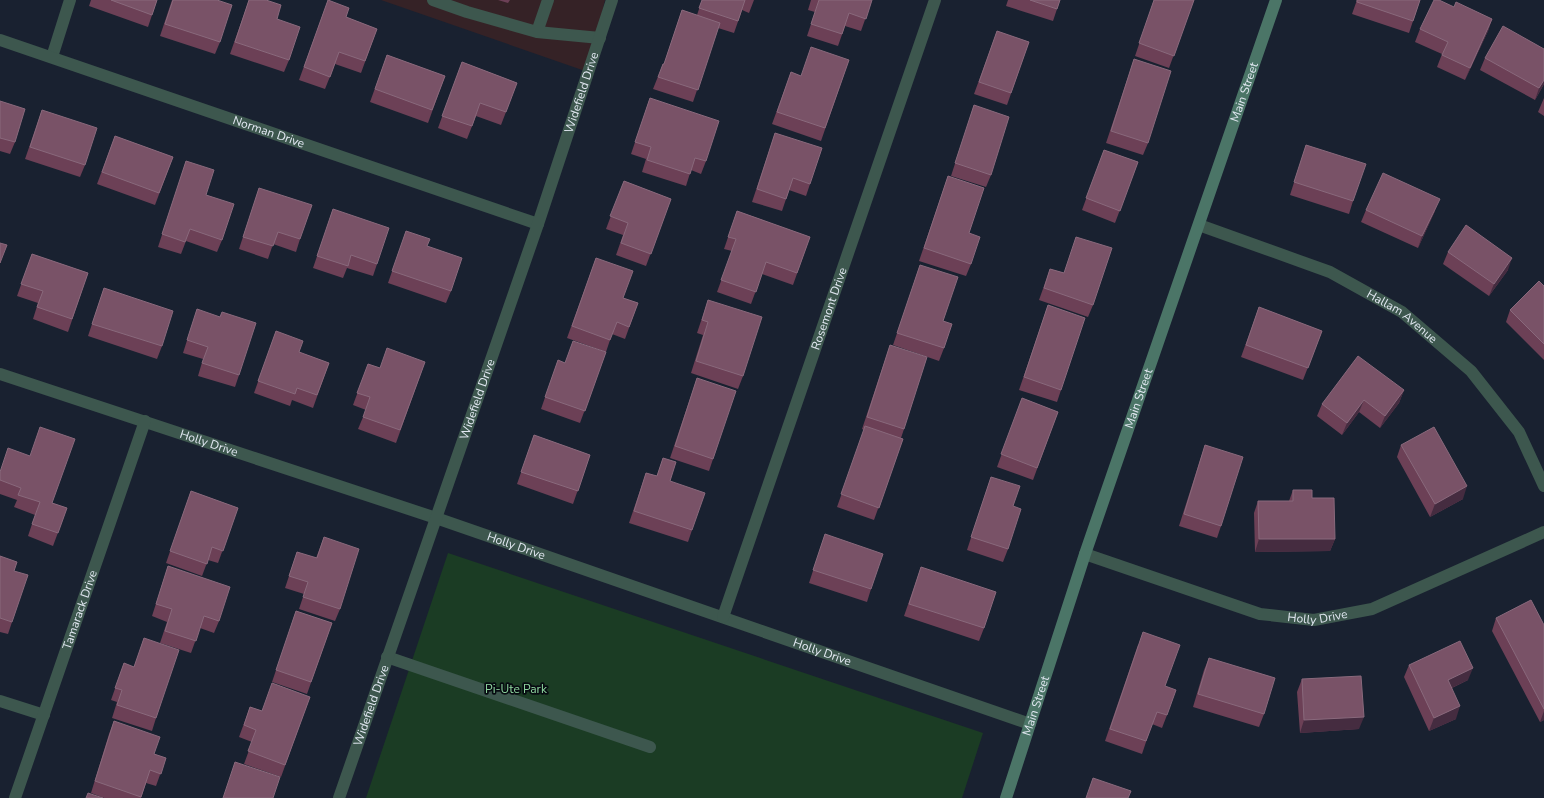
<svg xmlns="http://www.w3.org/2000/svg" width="1544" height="798" viewBox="0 0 1544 798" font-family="'Nunito Sans',sans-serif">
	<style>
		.education { fill: #352226 }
		.green { fill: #1b3c24 }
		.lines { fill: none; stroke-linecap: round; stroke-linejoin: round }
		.service { stroke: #3d574e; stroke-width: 12 }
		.minor { stroke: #3d574e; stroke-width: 12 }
		.secondary { stroke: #4b7567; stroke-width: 12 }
		.wall { fill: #6c4056 }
		.shaded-wall { fill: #452c40 }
		.building { fill: #795267; stroke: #89697c }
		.labels { text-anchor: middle; stroke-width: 3.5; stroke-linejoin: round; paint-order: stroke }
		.street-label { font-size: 12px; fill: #e2e8f2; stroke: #070b11 }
		.park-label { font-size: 12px; fill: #90d8a1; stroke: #070b11 }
	</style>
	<rect width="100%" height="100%" fill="#192130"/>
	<path class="education" d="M381 0H605L588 72Z"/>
	<path class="green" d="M448 553 983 733 962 798H366Z"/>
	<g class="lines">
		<path class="service" d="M433 0 467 12 537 32 600 38
			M537 32 548 0
			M52 57 70 0
			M387 657 650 747"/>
		<g class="minor">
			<path id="s1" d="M0 40 538 224"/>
			<path id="s2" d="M1199 225 1330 272 1402 312 1471 371 1519 432 1544 486"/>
			<path id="s3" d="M0 374 436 518 1030 724"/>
			<path id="s4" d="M1085 554 1260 614 1314 620 1372 609 1544 532"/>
			<path id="s5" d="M723 617 935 0"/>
			<path d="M0 701 44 715"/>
			<path id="s6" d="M15 798 145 421"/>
			<path id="s7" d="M339 798 538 224 612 0"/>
		</g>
		<path class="secondary" id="s8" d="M1006 798 1085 554 1276 0"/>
	</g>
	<path class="wall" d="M91 0H157L148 27 89 6Z
		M172 0H217L220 42 215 54 160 36Z
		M249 0 277 19 289 60 284 72 230 54Z
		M328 0 346 17 377 29 361 73 335 64 325 89 299 80Z
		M498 0H510L508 3Z
		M702 0H754L749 13 742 10 734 33 718 28 693 102 653 89 663 64H664L682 10 697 15Z
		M811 0H872L861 31 845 26 838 46 807 36 815 12 808 10Z
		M1008 0H1060L1053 21 1006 6Z
		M1154 0H1194L1169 68 1135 56Z
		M1357 0H1420L1409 33 1352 14Z
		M1454 7 1492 19 1488 31 1465 80 1437 67 1442 54 1415 42 1420 29Z
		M997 31 1029 42 1007 105 974 94Z
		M1544 49V84L1535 100 1480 70 1485 58Z
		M387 55 445 76 428 123 370 102Z
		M1134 59 1148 143 1143 155 1106 143Z
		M849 60 821 141 772 124 791 72 801 76Z
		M462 62 517 83 501 125 476 116 467 139 438 128Z
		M650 98 706 161 701 174 691 170 686 186 642 172 646 159 631 154Z
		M1544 98V116L1538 112Z
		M0 101 15 142 10 154 0 151Z
		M974 105 991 175 986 187 951 176Z
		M42 110 85 165 80 177 25 159Z
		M775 133 810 184 806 196 789 190 782 211 752 202Z
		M115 136 173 157 155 205 97 184Z
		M1306 145 1353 201 1349 214 1290 195Z
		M1104 150 1138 162 1115 223 1082 210Z
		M186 161 206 195 222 240 217 252 186 241 181 254 158 247Z
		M948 176 969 233 971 264 966 276 919 261Z
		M624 181 671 199 646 266 616 255 623 235 606 229Z
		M259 188 300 239 296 252 273 244 268 259 239 249Z
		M333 209 377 264 373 276 347 268 343 278 313 268Z
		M1366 210 1435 211 1418 248 1361 222Z
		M737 211 810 237 793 285 762 274 751 304 717 292 732 251 724 249Z
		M406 231 427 246 451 291 446 303 388 283Z
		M1448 252 1508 270 1489 296 1443 264Z
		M32 254 88 273 68 332 33 319 38 303 17 296Z
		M596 258 623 298 638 303 625 339 612 334 606 352 567 338Z
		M920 265 943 321 944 348 939 361 893 345Z
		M1050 269 1064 273 1093 305 1088 317 1039 300Z
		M1544 286V360L1506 322 1510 310Z
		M104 288 162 346 157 359 88 336Z
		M708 300 743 376 738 389 691 373 703 335 697 333Z
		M1048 305 1061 390 1057 402 1019 390Z
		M1259 307 1322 331 1303 380 1241 357Z
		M197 309 239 375 235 387 198 376 203 359 183 353Z
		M276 331 299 352 329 363 313 408 292 400 290 406 254 393Z
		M890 345 904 429 901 438 903 439 874 520 837 507 864 430 862 429Z
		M606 352 580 423 541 409 558 360 565 363Z
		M425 362 396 443 358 429 366 410 353 405 368 364 380 368Z
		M697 378 713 459 709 471 670 458Z
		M1404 390 1399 403 1380 428 1359 412 1342 435 1317 416 1322 404Z
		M1022 398 1058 412 1033 480 997 467Z
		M534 435 590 455 573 504 517 484Z
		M1205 445 1221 526 1217 538 1179 526 1201 457Z
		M1401 445 1463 499 1430 517 1397 457Z
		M663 458 670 481 692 530 688 542 629 523 646 473 657 476Z
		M0 472 52 503 67 508 53 546 28 536 35 515 14 507 17 500 0 494Z
		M991 477 1013 506 1008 549 1003 562 967 550Z
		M1293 490 1312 498 1335 539 1330 551 1255 552 1254 513 1258 501H1289Z
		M191 491 238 508 218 563 208 560 202 576 166 563Z
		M825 534 871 589 867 602 809 583Z
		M324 537 340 609 335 621 299 609 304 594 285 588 297 552 316 558Z
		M0 556 14 571 12 622 8 634 0 632Z
		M168 566 219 621 214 633 200 628 191 653 160 643 167 622 152 616Z
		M921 567 984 628 979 641 904 616Z
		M296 611 332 623 307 694 272 682Z
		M1496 618 1544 625V720L1540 722 1492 631Z
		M144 638 156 718 152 731 112 718 117 702 111 700 124 663 134 667Z
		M1138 645 1165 686 1167 715 1162 728 1152 724 1142 754 1105 741Z
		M1209 658 1264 714 1259 727 1193 707 1204 670Z
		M1409 665 1468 680 1452 688 1456 719 1429 731 1404 677Z
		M1302 679 1359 729 1300 733 1297 692Z
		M310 697 281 777 244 764 252 742 239 737 250 707 262 711Z
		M114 721 154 754 166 758 156 786 146 783 141 798H104L91 793 109 734Z"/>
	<path class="shaded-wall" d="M1492 19 1488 31 1465 80 1470 68Z
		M1544 80V84L1535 100 1539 88Z
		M1440 199 1435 211 1418 248 1422 236Z
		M1512 258 1508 270 1489 296 1494 284Z
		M1404 390 1399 403 1380 428 1385 416Z
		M1364 400 1359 412 1342 435 1347 423Z
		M1467 486 1463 499 1430 517 1435 504Z
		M1259 539H1335L1330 551 1255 552Z
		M1473 668 1468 680 1443 692 1448 680Z
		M1460 706 1456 719 1429 731 1434 718Z
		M1544 711V720L1540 722Z
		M1364 717 1359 729 1300 733 1304 720Z"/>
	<path class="building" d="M111 0H157L152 15Z
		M173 0H217L232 5 220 42 165 24Z
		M249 0H266L281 5 277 19 300 27 289 60 235 42Z
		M328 0 349 8 346 17 377 29 365 61 339 52 330 77 304 67Z
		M702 0H745L738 21 699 8Z
		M819 0H872L866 19 849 13 842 34 811 24Z
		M1030 0H1060L1057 9Z
		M1154 0H1194L1174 56 1139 43Z
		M1357 0H1420L1413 21 1357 2Z
		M1434 0H1439L1454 7 1456 2 1492 19 1470 68 1442 55 1448 42 1420 29Z
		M682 10 720 23 698 90 658 77 663 64H664Z
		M1503 26 1544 49V80L1539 88 1485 58Z
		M997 31 1029 42 1011 93 979 82Z
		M811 47 849 60 825 128 777 112 791 72 801 76Z
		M387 55 445 76 432 110 375 89Z
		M1134 59 1171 71 1148 143 1111 131Z
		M462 62 517 83 506 112 480 103 472 126 442 116Z
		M650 98 719 121 706 161 695 158 690 174 647 160 651 147 635 142Z
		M0 101 25 109 15 142 0 138Z
		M974 105 1009 117 991 175 955 163Z
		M42 110 97 128 85 165 30 147Z
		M775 133 822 148 810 184 793 178 786 199 757 189Z
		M115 136 173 157 159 193 102 172Z
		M1306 145 1366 164 1353 201 1294 182Z
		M1104 150 1138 162 1120 211 1086 198Z
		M186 161 214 170 206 195 234 204 222 240 190 229 185 242 162 234Z
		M1383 173 1440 199 1422 236 1366 210Z
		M948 176 984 188 969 233 980 237 971 264 924 248Z
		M624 181 671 199 651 254 621 243 628 223 610 216Z
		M259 188 312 205 300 239 278 232 273 246 243 237Z
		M333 209 389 228 377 264 351 255 348 266 317 256Z
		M737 211 810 237 797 273 766 262 756 292 721 280 736 239 728 237Z
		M1466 225 1512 258 1494 284 1448 252Z
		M406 231 430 239 427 246 462 258 451 291 392 271Z
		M1076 237 1112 248 1093 305 1044 288 1050 269 1064 273Z
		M0 243 7 245 0 263Z
		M32 254 88 273 72 319 37 307 43 291 21 284Z
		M596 258 633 271 623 298 638 303 629 327 617 322 610 340 572 326Z
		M920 265 958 277 943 321 952 324 944 348 897 333Z
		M1539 281 1544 286V344L1510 310Z
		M104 288 173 311 162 346 92 324Z
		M708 300 762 317 743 376 696 361 708 322 702 320Z
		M1048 305 1085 318 1061 390 1024 377Z
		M1259 307 1322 331 1308 368 1246 345Z
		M197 309 220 317 222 312 256 323 239 375 202 363 208 347 187 340Z
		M276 331 303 341 299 352 329 363 317 395 297 388 295 394 258 381Z
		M573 341 606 352 585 411 545 397 558 360 565 363Z
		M890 345 927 357 904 429 867 417Z
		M387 348 425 362 400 430 363 417 370 397 357 393 368 364 380 368Z
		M1358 356 1404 390 1385 416 1364 400 1347 423 1322 404Z
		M697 378 736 391 713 459 675 446Z
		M1022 398 1058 412 1037 468 1001 454Z
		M865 426 903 439 879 508 841 494Z
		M40 427 75 439 52 503 67 508 58 533 32 524 40 502 18 495 21 488 0 480V472L8 448 30 456Z
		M1434 427 1467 486 1435 504 1401 445Z
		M534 435 590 455 578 491 521 472Z
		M1205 445 1243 457 1221 526 1184 514Z
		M663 458 676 462 670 481 705 493 692 530 634 511 646 473 657 476Z
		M991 477 1020 486 1013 506 1021 509 1008 549 971 537Z
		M1293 490H1312V498H1334L1335 539H1259L1258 501H1293Z
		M191 491 238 508 223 551 212 547 207 564 170 551Z
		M825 534 883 554 871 589 813 570Z
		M324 537 359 549 340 609 303 597 308 582 289 576 297 552 317 558Z
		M0 556 17 562 14 571 28 575 12 622 0 618Z
		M168 566 230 587 219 621 204 616 196 641 165 631 172 609 156 604Z
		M921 567 996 592 984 628 909 604Z
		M1531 600 1544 625V709L1496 618Z
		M296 611 332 623 311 682 276 670Z
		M1143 632 1180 645 1165 686 1176 690 1167 715 1157 712 1146 741 1110 729Z
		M144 638 179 650 156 718 117 705 122 690 115 688 124 663 134 667Z
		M1460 641 1473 668 1448 680 1460 706 1434 718 1409 665Z
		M1209 658 1275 678 1264 714 1198 694Z
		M1361 676 1364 717 1304 720 1302 679Z
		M272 683 310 697 285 765 248 751 256 730 244 725 250 707 262 711Z
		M114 721 160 737 154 754 166 758 161 774 150 770 141 797 95 781Z
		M235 762 280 777 273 798H223Z
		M1093 778 1131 791 1128 798H1086Z
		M88 793 103 798H86Z"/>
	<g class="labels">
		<g class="street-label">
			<text dy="4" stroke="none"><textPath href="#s8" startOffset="745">Main Street</textPath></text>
			<text dy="4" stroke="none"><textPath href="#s7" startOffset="746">Widefield Drive</textPath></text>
			<text dy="4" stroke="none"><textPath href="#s1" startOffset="284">Norman Drive</textPath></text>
			<text dy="4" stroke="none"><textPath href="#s5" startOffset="326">Rosemont Drive</textPath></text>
			<text dy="4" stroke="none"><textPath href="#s2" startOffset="224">Hallam Avenue</textPath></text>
			<text dy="4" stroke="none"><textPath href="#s8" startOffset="421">Main Street</textPath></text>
			<text dy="4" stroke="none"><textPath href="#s7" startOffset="422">Widefield Drive</textPath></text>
			<text dy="4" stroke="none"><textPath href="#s3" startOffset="220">Holly Drive</textPath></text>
			<text dy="4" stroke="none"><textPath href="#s3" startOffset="544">Holly Drive</textPath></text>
			<text dy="4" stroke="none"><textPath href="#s6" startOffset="199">Tamarack Drive</textPath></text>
			<text dy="4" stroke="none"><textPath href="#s4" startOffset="243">Holly Drive</textPath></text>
			<text dy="4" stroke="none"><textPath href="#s3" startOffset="868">Holly Drive</textPath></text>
			<text dy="4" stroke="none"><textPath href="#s7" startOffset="98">Widefield Drive</textPath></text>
			<text dy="4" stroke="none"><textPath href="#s8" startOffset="97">Main Street</textPath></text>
		</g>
		<g class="park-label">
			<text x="516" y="693">Pi-Ute Park</text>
		</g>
	</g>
</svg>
